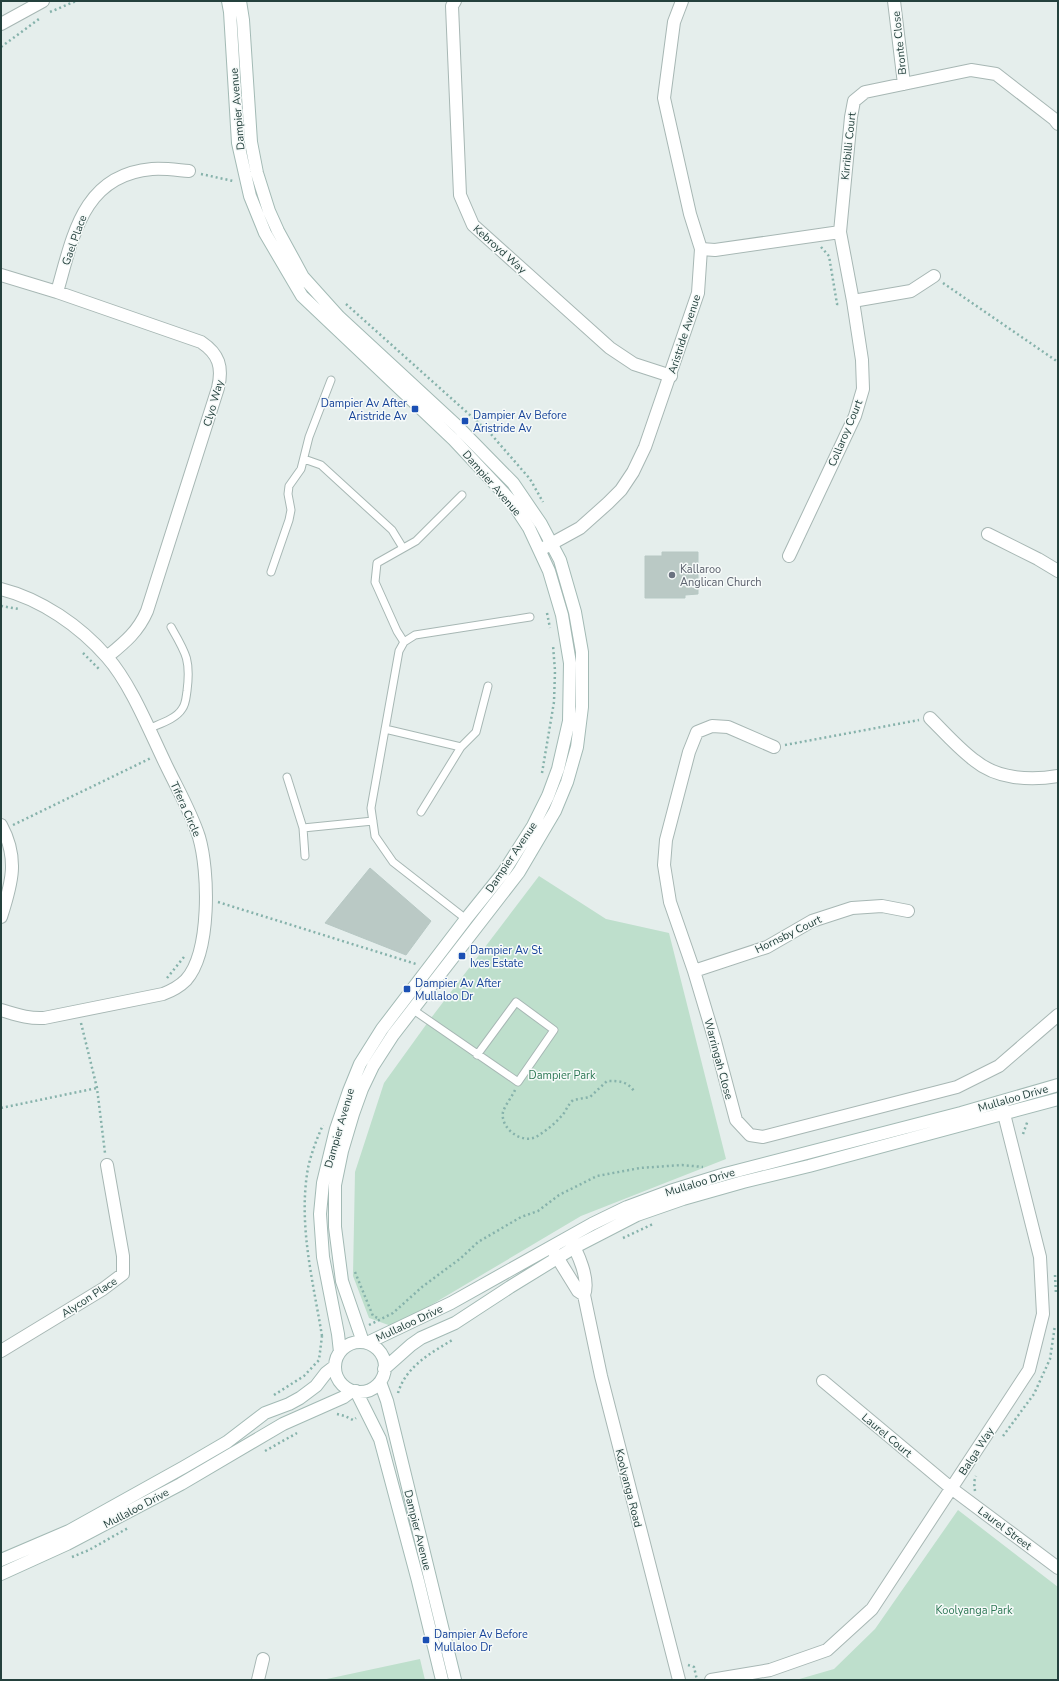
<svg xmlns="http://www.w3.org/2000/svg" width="1059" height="1681" viewBox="0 0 1059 1681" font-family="'Nunito Sans',sans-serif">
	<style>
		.green { fill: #bedfcc }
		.building { fill: #bac9c5; stroke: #b7c8c4 }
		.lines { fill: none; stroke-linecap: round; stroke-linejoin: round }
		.service-casing { stroke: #a7b7b4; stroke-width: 9 }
		.minor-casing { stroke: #a7b7b4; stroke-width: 14 }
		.tertiary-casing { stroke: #a7b7b4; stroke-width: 14 }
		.secondary-casing { stroke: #a3bab5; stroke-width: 14 }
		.path { stroke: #86b2ab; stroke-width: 2.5; stroke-dasharray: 2 3; stroke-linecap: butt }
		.service { stroke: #fff; stroke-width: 7 }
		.minor { stroke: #fff; stroke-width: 12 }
		.tertiary { stroke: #fff; stroke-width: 12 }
		.secondary { stroke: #fff; stroke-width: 12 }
		.transit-dot { fill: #1a4fb4; stroke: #f6faf9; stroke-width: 1.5 }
		.worship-dot { fill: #6b7280; stroke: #f6faf9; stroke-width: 1.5 }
		.labels { text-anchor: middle; stroke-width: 3; stroke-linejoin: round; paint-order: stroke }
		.street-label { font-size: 11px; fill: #24413d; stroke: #f6faf9 }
		.transit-label { font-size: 11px; fill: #164399; stroke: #f6faf9; text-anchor: start }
		.worship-label { font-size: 11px; fill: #5b616d; stroke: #f6faf9; text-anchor: start }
		.park-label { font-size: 11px; fill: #2e7856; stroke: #f6faf9 }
	</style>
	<rect width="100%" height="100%" fill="#e5eeec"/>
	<path class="green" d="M539 876 606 919 669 933 726 1159 581 1216 394 1327 369 1318 353 1276 355 1172 384 1083 428 1022Z
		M958 1510 1058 1587V1680H796L834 1669 875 1629Z
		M420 1659 425 1680H322Z"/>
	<path class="building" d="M662 552H698V594L685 595V598H645V556H662Z
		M370 868 431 921 406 955 325 923Z"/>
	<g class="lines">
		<g class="service-casing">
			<path id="service" d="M304 459 321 465 392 530 403 548
				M271 572 289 520 291 510 288 494 289 486 301 469 309 437 331 380
				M404 642 397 631 375 582 377 563 416 541 462 495
				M148 729C159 724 176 719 182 709 186 704 186 697 187 691 191 660 186 653 171 627
				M385 729 461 747 476 732 488 686
				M287 777 303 828 305 856
				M421 812 461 747
				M303 828 373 821
				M466 919 393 862 375 836 371 808 399 651 404 642 415 635 530 617
				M412 1009 518 1082 554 1030 516 1002 477 1055"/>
		</g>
		<g class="minor-casing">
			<path id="minor" d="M455 1 452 6 460 195 473 225 610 348 634 364 671 376
				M894 1 904 84
				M1 24 43 1
				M701 249 715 250 840 232 851 117 854 101 865 92 971 70 996 74 1054 119 1058 124
				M1 275 57 292 201 342C219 354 223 367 218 388L147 611C138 632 124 643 107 657
				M57 292C73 237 82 175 152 169 164 168 177 170 189 171
				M853 301 911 291 934 276
				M988 534 1038 559 1058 571
				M789 556 855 416 863 389 862 360 853 301 840 232
				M1 589C41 599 80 626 107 657 131 684 150 732 166 765 177 788 191 812 199 837 209 871 211 952 186 980 179 987 171 991 163 994L44 1018C28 1019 15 1014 1 1010
				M930 718C944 732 958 748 974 760 997 779 1030 781 1058 776
				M774 747 728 727 712 726 697 732 689 752 666 840 664 865 670 902 694 971 715 1041 736 1120 750 1135 763 1137 957 1087 999 1066 1058 1015
				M1 825C19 858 12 883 1 917
				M694 971 767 947 812 921 852 908 882 906 908 911
				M569 1239C578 1252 590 1280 584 1295L601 1376 679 1680
				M552 1249 578 1291 584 1295
				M1 1351 103 1289 123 1274V1256L107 1165
				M823 1381 951 1488 1058 1568
				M258 1680 263 1659
				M711 1680 770 1670 827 1650 872 1609 1029 1370 1043 1314 1040 1257 1001 1102"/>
		</g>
		<g class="tertiary-casing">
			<path id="tertiary" d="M540 550 580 528 608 503 621 490 633 472 645 447 698 293 701 249 690 214 664 98 674 22 682 1"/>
		</g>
		<g class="secondary-casing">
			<path id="secondary" d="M228 1 230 12 238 143 250 196 265 233 302 296 454 440 512 502 529 528 549 571 562 615 570 663 569 721 558 769 548 796 533 826 503 873 466 919 382 1029 360 1064 349 1091 336 1129 323 1183 320 1214 323 1257 338 1334 340 1352
				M240 1 243 20 251 142 257 173 269 211 278 231 290 253 303 277 339 317 458 427 513 483 541 524 560 560 575 612 582 652V707L577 747 567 782 555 811 519 872 393 1035 373 1066 362 1089 353 1114 342 1151 335 1185V1227L342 1281 363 1342
				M335 1367a25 25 0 1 1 50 0a25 25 0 1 1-50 0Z
				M367 1343 451 1303 592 1224 627 1207 670 1191 725 1174 961 1113 1058 1085
				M384 1369 411 1345 421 1338 455 1323 510 1287 575 1247 637 1215 683 1199 743 1182 809 1166 1058 1099
				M380 1382 387 1401 455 1680
				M356 1391 380 1439 418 1581 442 1680
				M1 1560 69 1531 184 1467 227 1442 265 1413 289 1404 300 1398 316 1386 326 1373 335 1366
				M1 1574 67 1544 181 1484 283 1424 344 1397 352 1391"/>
		</g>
		<path class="path" d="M50 12 76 1
			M1 47 39 19
			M201 174 233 181
			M821 247 829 256 837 304H841
			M943 283 1058 362
			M346 304 490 433 530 479 543 502
			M1 606 19 609
			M547 613 550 628
			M83 653 99 669
			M785 745 919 720
			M542 773 554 702 555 671 553 645
			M13 825 151 758
			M218 902 416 964
			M167 978 184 957
			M81 1023 97 1088 105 1153
			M515 1090C512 1097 505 1105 503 1112 500 1128 521 1144 536 1137 546 1131 557 1122 564 1113 567 1108 569 1104 573 1100L590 1097 607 1081C619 1081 627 1081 634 1091
			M1 1108 97 1088
			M1023 1134 1028 1120
			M623 1238 653 1224
			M355 1272 373 1316 380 1319
			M1055 1275 1056 1294
			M369 1325 393 1313 422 1287 461 1258 478 1242 521 1217 538 1211 559 1195 597 1176 640 1168 682 1165 703 1167
			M322 1336C313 1281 298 1224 308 1168 311 1154 317 1138 323 1125
			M398 1393C406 1366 431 1353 454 1339
			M274 1395 304 1376 319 1360 322 1336H324
			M337 1414 345 1416 353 1420 356 1418
			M1003 1436 1034 1394 1050 1359 1055 1325
			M265 1451 297 1433
			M975 1491 974 1482 976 1476
			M72 1557 89 1550 128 1528
			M688 1665 694 1667 697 1680"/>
		<use href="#service" class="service"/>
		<use href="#minor" class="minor"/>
		<use href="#tertiary" class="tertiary"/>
		<use href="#secondary" class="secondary"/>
	</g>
	<g class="transit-dot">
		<rect x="411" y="405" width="8" height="8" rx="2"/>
		<rect x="461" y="417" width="8" height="8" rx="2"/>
		<rect x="458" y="952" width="8" height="8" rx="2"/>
		<rect x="403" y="985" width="8" height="8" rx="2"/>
		<rect x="422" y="1636" width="8" height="8" rx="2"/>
	</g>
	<circle class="worship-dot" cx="672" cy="575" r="4"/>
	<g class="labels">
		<g class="street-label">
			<text transform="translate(899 43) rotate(-96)" y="4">Bronte Close</text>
			<text transform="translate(237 109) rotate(-95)" y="4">Dampier Avenue</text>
			<text transform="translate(848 146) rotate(-84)" y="4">Kirribilli Court</text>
			<text transform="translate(74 240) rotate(-70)" y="4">Gael Place</text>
			<text transform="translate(500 249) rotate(42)" y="4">Kebroyd Way</text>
			<text transform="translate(684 334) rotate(-72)" y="4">Aristride Avenue</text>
			<text transform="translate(213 403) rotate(-74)" y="4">Clyo Way</text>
			<text transform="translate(845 433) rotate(-67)" y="4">Collaroy Court</text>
			<text transform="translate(492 483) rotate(49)" y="4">Dampier Avenue</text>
			<text transform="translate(186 809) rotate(66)" y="4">Tifera Circle</text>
			<text transform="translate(511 857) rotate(-56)" y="4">Dampier Avenue</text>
			<text transform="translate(788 934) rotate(-26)" y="4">Hornsby Court</text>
			<text transform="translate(719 1059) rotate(75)" y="4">Warringah Close</text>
			<text transform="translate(1013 1098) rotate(-16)" y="4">Mullaloo Drive</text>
			<text transform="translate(339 1128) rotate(-74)" y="4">Dampier Avenue</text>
			<text transform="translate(700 1182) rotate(-17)" y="4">Mullaloo Drive</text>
			<text transform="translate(89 1297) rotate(-33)" y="4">Alycon Place</text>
			<text transform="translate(409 1323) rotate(-25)" y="4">Mullaloo Drive</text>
			<text transform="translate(887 1435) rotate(40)" y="4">Laurel Court</text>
			<text transform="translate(976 1451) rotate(-57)" y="4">Balga Way</text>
			<text transform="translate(629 1488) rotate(76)" y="4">Koolyanga Road</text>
			<text transform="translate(136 1508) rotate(-28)" y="4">Mullaloo Drive</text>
			<text transform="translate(1005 1528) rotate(37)" y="4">Laurel Street</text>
			<text transform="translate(418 1530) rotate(76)" y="4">Dampier Avenue</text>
		</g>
		<g class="transit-label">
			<text x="407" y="407" text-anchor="end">Dampier Av After<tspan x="407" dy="13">Aristride Av</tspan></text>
			<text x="473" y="419">Dampier Av Before<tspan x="473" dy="13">Aristride Av</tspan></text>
			<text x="470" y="954">Dampier Av St<tspan x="470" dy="13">Ives Estate</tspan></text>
			<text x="415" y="987">Dampier Av After<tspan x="415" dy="13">Mullaloo Dr</tspan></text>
			<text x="434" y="1638">Dampier Av Before<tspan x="434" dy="13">Mullaloo Dr</tspan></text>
		</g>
		<g class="worship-label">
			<text x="680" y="573">Kallaroo<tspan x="680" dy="13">Anglican Church</tspan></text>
		</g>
		<g class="park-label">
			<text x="562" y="1079">Dampier Park</text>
			<text x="974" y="1614">Koolyanga Park</text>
		</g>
	</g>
	<rect width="1059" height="1681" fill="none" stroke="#24413d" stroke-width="4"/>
</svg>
